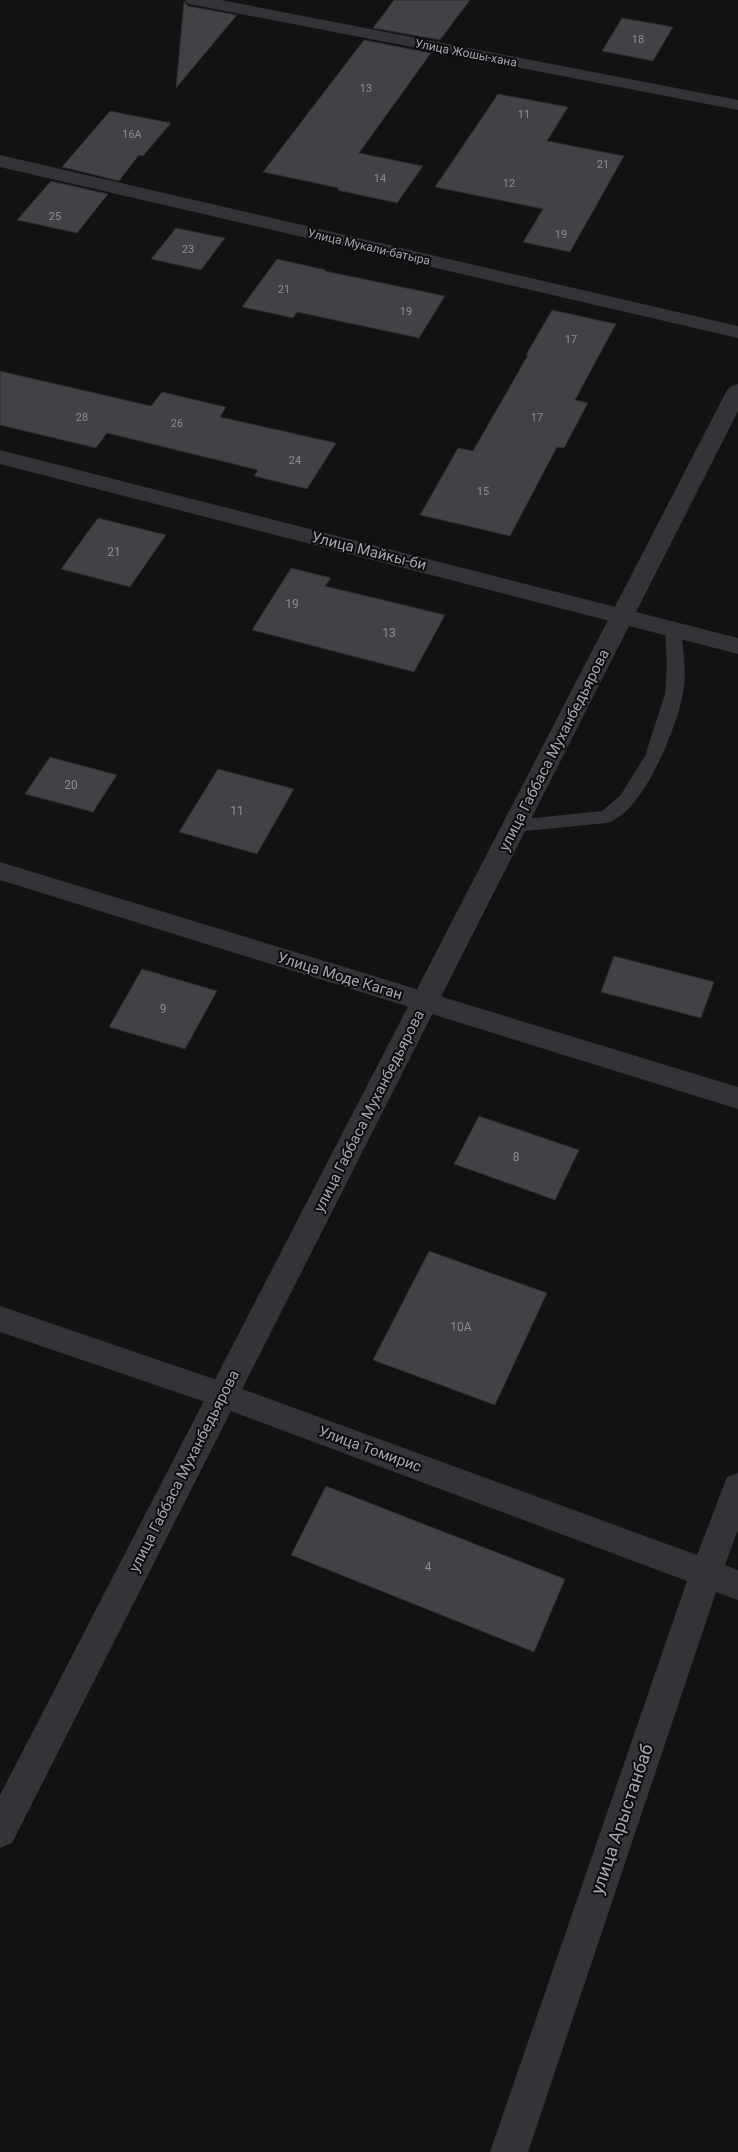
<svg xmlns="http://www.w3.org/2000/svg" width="738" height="2152" viewBox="0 0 738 2152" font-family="Roboto,sans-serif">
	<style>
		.building { fill: #414146; stroke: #2c2c2f }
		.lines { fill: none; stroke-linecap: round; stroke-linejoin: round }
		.service { fill: #333338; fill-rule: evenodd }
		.minor { fill: #333338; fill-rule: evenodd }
		.tertiary { fill: #333338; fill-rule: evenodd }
		.labels { text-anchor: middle; stroke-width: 4; stroke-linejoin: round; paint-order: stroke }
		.far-number-label { font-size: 11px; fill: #8b8d97 }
		.far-street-label { font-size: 12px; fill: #a4a6b2; stroke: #0d0d0e }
		.number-label { font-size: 12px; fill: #8b8d97 }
		.street-label { font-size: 15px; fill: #a4a6b2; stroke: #0d0d0e }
		.near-street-label { font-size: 18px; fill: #a4a6b2; stroke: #0d0d0e }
	</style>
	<rect width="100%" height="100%" fill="#121213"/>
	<path class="building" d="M394 0H470L440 40 373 28Z
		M184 1 188 6 237 15 176 88Z
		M622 18 673 27 653 61 602 51Z
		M364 40 431 53 359 153 423 166 397 203 337 190 339 188 263 172Z
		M498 94 568 107 547 141 624 156 570 252 523 242 543 209 435 187Z
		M110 111 171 123 143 156 139 155 119 181 62 167Z
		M51 181 108 194 77 233 17 220Z
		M176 228 225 238 201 270 151 259Z
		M277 259 326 270 325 271 445 296 419 338 297 312 293 318 242 307Z
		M552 310 616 324 575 400 588 403 564 448 557 447 510 536 420 515 458 448 473 451 528 355H526Z
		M0 371 151 406 162 392 226 407 220 417 336 443 307 489 254 476 258 470 107 433 96 448 0 425Z
		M98 518 166 535 130 587 61 569Z
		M291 568 331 578 325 586 445 615 414 672 252 630Z
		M50 757 117 775 93 812 25 794Z
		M218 769 294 789 257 854 179 832Z
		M614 956 714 982 701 1018 601 992Z
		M142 969 217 991 185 1049 109 1027Z
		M479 1116 579 1150 555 1200 454 1164Z
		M429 1251 547 1293 495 1405 373 1360Z
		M326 1486 565 1579 534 1652 291 1555Z"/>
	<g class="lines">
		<path class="service" d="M673 623 679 625 681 629C683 650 687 673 683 694 676 729 643 813 607 823L515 832 509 831 506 826 509 821 515 820 602 811 620 796 645 756 665 694 667 665 665 629 667 625Z"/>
		<path class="minor" d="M185 0H221L738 100V110L194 5 188 4Z
			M0 155 738 326V338L0 167Z
			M0 450 738 638V654L0 464Z
			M0 862 738 1087V1109L0 880Z
			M0 1306 223 1382 697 1555 727 1477 738 1473V1530L725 1565 738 1570V1600L716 1592 528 2152H490L687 1581 217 1406 0 1332Z"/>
		<path class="tertiary" d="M738 384V411L12 1843 0 1848V1795L727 390 731 386Z"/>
	</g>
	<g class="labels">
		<g class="far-number-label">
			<text x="638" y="43">18</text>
			<text x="366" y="92">13</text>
			<text x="524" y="118">11</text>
			<text x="132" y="138">16А</text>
			<text x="603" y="168">21</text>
			<text x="380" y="182">14</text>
			<text x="509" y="187">12</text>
			<text x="55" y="220">25</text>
			<text x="561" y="238">19</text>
			<text x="188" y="253">23</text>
			<text x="284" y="293">21</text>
			<text x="406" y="315">19</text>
			<text x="571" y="343">17</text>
			<text x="82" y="421">28</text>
			<text x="537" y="421">17</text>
			<text x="177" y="427">26</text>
			<text x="295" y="464">24</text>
			<text x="483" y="495">15</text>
		</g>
		<g class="far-street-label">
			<text transform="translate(466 53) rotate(11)" y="4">Улица Жошы-хана</text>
			<text transform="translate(369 247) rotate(13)" y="4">Улица Мукали-батыра</text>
		</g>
		<g class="number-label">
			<text x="114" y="556">21</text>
			<text x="292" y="608">19</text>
			<text x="389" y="637">13</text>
			<text x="71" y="789">20</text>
			<text x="237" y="815">11</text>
			<text x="163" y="1013">9</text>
			<text x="516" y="1161">8</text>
			<text x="461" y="1331">10А</text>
			<text x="428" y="1571">4</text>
		</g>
		<g class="street-label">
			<text transform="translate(369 551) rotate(14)" y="5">Улица Майкы-би</text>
			<text transform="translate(554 750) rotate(-63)" y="5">улица Габбаса Муханбедьярова</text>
			<text transform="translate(340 976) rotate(17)" y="5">Улица Моде Каган</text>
			<text transform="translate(369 1111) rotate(-63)" y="5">улица Габбаса Муханбедьярова</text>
			<text transform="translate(370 1449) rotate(20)" y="5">Улица Томирис</text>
			<text transform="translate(184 1471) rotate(-63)" y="5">улица Габбаса Муханбедьярова</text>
		</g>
		<g class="near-street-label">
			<text transform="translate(622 1819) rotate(-71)" y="6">улица Арыстанбаб</text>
		</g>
	</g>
</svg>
